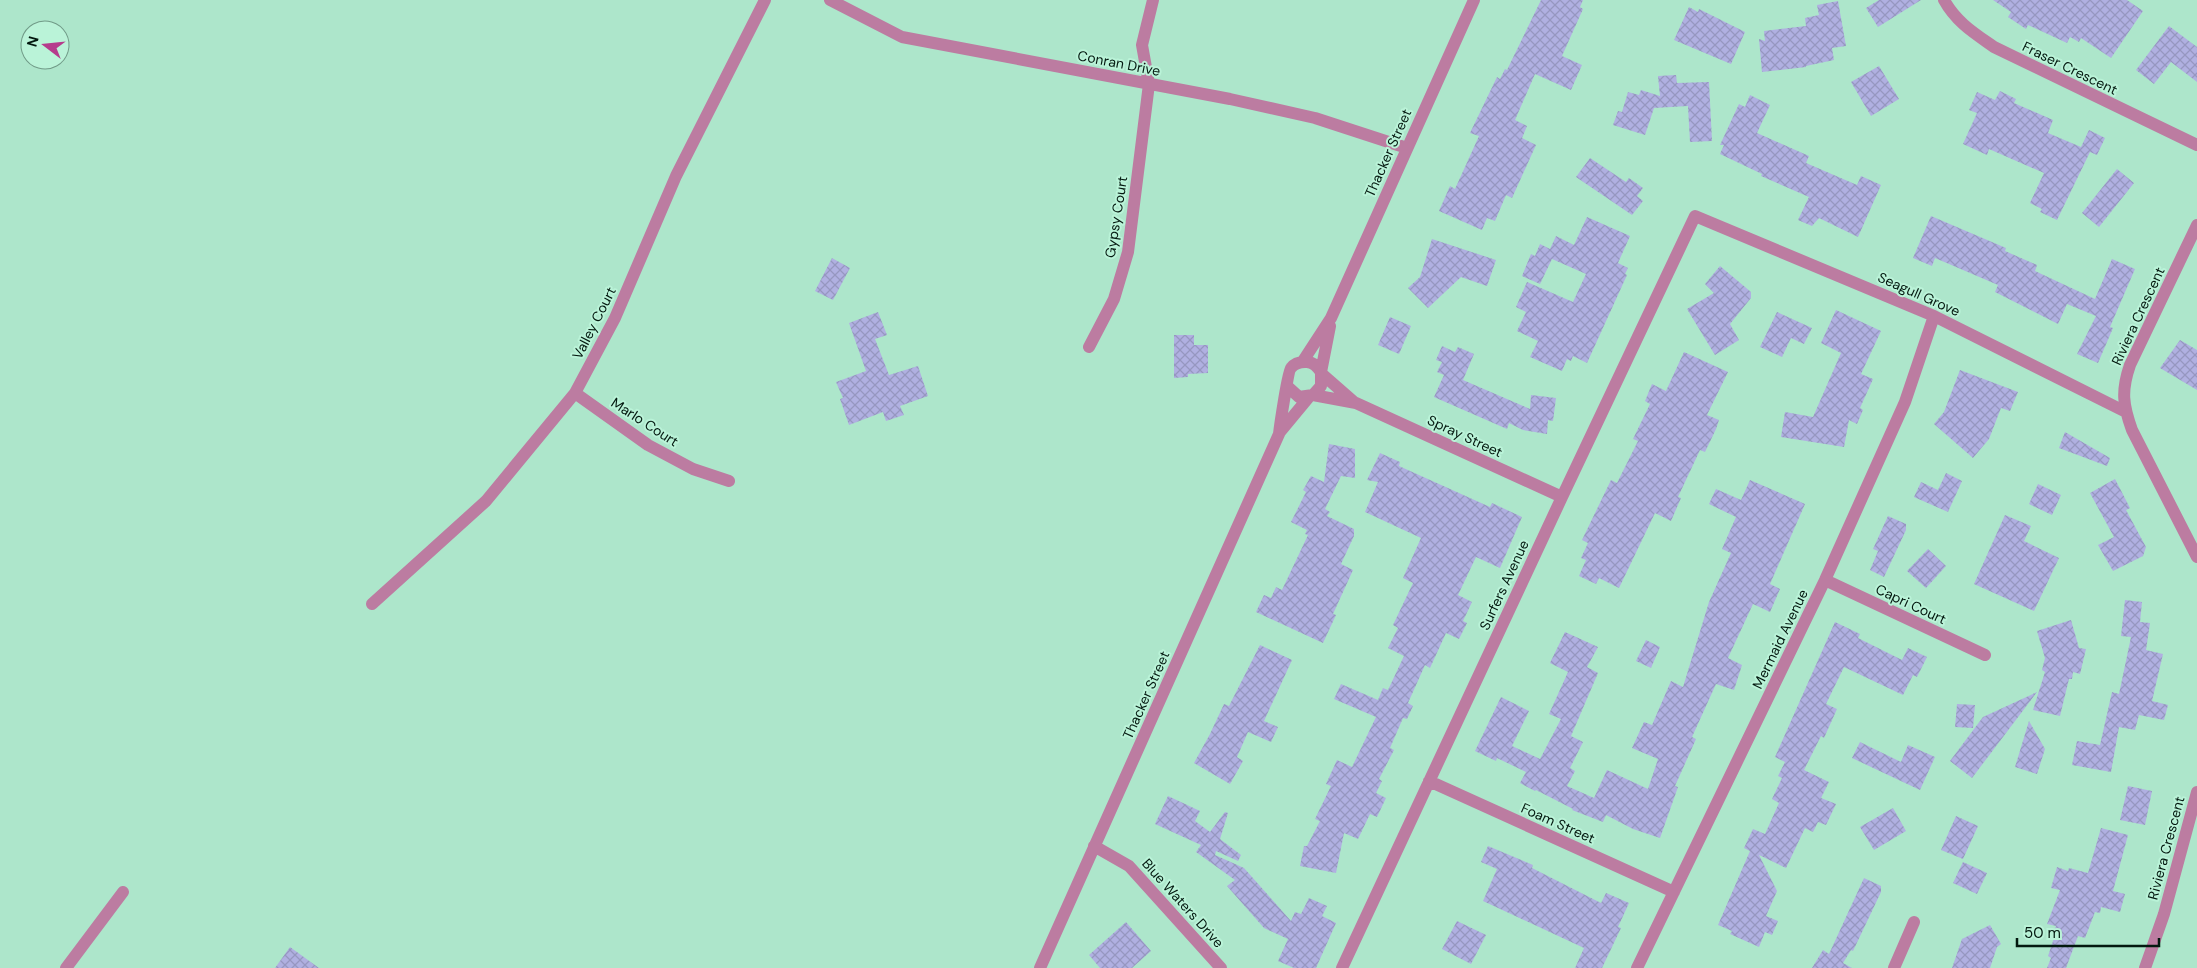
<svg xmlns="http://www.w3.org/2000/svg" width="2197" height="968" viewBox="0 0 2197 968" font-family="'DM Sans',sans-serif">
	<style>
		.building { fill: url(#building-cross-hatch) }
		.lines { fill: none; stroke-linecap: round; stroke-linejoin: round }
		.minor { stroke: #bc7ca1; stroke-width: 12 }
		.labels { text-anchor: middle; stroke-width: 4; stroke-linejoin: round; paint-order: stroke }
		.street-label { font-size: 14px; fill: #03180f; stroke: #baf3d8 }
	</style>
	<defs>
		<pattern id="building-cross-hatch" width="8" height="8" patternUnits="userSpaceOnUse" patternTransform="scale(1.25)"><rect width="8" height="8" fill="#b0b0e1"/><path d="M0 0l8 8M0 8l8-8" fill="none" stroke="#9697c0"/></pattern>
	</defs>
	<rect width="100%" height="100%" fill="#ade6cb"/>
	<path class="building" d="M1541 0H1583L1580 7 1583 9 1562 56 1582 65 1571 90 1535 74 1515 120 1527 126 1522 138 1536 145 1512 198 1506 195 1495 221 1487 218 1482 230 1439 211 1450 186 1455 189 1479 136 1470 133 1497 77 1500 79 1505 69 1507 70Z
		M1879 0H1921L1878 27 1866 8Z
		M1993 0H2127L2143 11 2111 58 2081 38 2079 42 2070 37 2067 43 2028 25 2026 29 2008 17 2011 12Z
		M1838 1 1846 46 1832 48 1834 60 1806 66V67L1762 72 1759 39 1765 41 1764 31 1806 26 1805 18 1819 15 1817 5Z
		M1689 7 1698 12 1699 9 1745 32 1731 64 1674 40Z
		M2169 26 2197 47V82L2171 62 2154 84 2136 70Z
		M1879 66 1899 99 1871 116 1851 82Z
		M1676 75 1677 83 1709 82 1712 141 1690 142 1688 106 1654 108 1645 135 1613 125 1618 111 1622 112 1628 92 1639 95 1641 90 1660 96 1658 76Z
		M2000 91 2016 99 2014 103 2053 120 2048 133 2081 147 2089 130 2105 138 2097 155 2090 152 2057 220 2040 212 2042 209 2030 203 2044 173 1989 149 1987 155 1963 144 1977 113 1969 110 1977 92 1995 100Z
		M1750 95 1770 105 1757 133 1809 156 1806 163 1857 185 1861 176 1881 185 1858 237 1819 218 1812 226 1798 220 1809 197 1761 176 1762 174 1720 154 1724 145H1720L1739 104 1745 107Z
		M1590 158 1626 182 1629 178 1643 188 1637 196 1643 201 1632 215 1576 177Z
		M2117 169 2134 183 2099 227 2082 213Z
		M1931 216 2006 248 2005 251 2037 265 2035 271 2095 299 2112 259 2135 269 2110 327 2113 328 2098 363 2077 354 2096 316 2067 304 2058 324 1995 292 1998 285 1935 258 1932 266 1913 258Z
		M1587 217 1630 236 1618 263 1628 268 1625 274 1627 275 1587 363 1573 356 1571 361 1567 359 1562 371 1530 357 1538 341 1517 331 1526 312 1516 307 1527 282 1573 302 1586 274 1552 259 1540 284 1522 276 1531 254 1535 256 1540 244 1550 249 1556 236 1574 245Z
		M1432 239 1496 260 1487 286 1461 277 1428 308 1408 288 1420 277Z
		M832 258 850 268 833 300 815 291Z
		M1720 266 1751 292V298L1730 324 1739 340 1715 355 1687 309 1714 293 1705 284Z
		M1836 310 1881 331 1861 374 1873 379 1860 408 1863 410 1857 424 1849 420 1844 447 1781 437 1785 412 1813 417 1841 353 1821 343Z
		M878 312 887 335 875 339 889 375 918 366 928 396 900 406 904 415 886 421 883 412 849 425 840 399 843 398 836 382 866 371 849 323Z
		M1777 312 1812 328 1804 344 1791 338 1782 357 1760 347Z
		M1390 317 1411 326 1399 354 1378 345Z
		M1174 335H1194V345H1208V373L1188 374V377L1174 378Z
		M2180 340 2197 350V390L2160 368Z
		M1442 346 1455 352 1458 347 1474 354 1463 380 1530 409 1531 395 1556 398 1553 421 1548 420 1547 434 1523 430 1509 423 1507 429 1434 397 1444 375 1437 372 1442 362 1436 360Z
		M1684 352 1728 372 1707 415 1719 420 1716 429 1705 452 1700 450 1678 497 1681 498 1671 521 1655 513 1619 588 1599 578 1596 584 1579 576 1586 560 1581 558 1588 543 1582 540 1611 480 1617 483 1638 441 1633 439 1650 404 1645 401 1652 384 1666 391Z
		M1960 370 2018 392 2010 411 2001 408 1989 439 1973 458 1934 424 1944 412Z
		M2065 432 2110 458 2107 466 2059 448Z
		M1329 444 1355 449V478L1341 476 1325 509 1330 512 1327 516 1354 529V536L1341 564 1353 570 1333 614 1336 615 1323 643 1256 612 1264 595 1271 598 1276 587 1282 590 1308 535 1305 534 1307 530 1291 522 1306 492 1303 490 1311 476 1324 482Z
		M1380 453 1400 462 1399 466 1490 507 1492 503 1522 517 1500 568 1476 557 1458 595 1472 602 1463 621 1467 623 1459 639 1446 633 1430 668 1425 665 1408 703 1413 706 1407 719 1403 718 1390 748 1394 750 1379 779 1382 781 1376 793 1386 798 1377 817 1370 814 1358 839 1344 833 1336 873 1300 866 1304 846H1307L1320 821 1315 819 1331 786 1326 784 1337 760 1352 767 1376 717 1334 699 1341 684 1378 700 1383 688 1388 690 1404 656 1388 648 1398 628 1393 625 1413 583 1403 578 1421 538 1365 512 1378 482 1367 480Z
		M1946 473 1962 481 1948 512 1914 497 1921 482 1938 490Z
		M2115 479 2130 508 2126 510 2146 547 2143 556 2113 571 2098 545 2114 537 2090 493Z
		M1750 480 1805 504 1770 584 1780 589 1770 612 1753 604 1728 658 1742 665 1734 690 1716 684 1692 737 1696 739 1675 786 1678 787 1660 838 1633 829 1606 815 1603 822 1572 810 1573 809 1536 790 1535 791 1520 783 1526 772 1497 758 1496 761 1475 751 1501 697 1529 711 1512 746 1540 759 1561 719 1549 714 1568 672 1550 663 1565 632 1598 647 1587 667 1598 673 1571 736 1583 742 1570 768 1575 771 1567 786 1594 798 1607 770 1648 789 1658 759 1632 748 1644 722 1652 725 1671 681 1683 687 1709 602 1731 553 1722 549 1736 517 1709 504 1716 489 1741 500Z
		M2038 484 2061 495 2052 515 2029 504Z
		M2005 515 2031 526 2024 541 2059 558 2034 611 1974 584Z
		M1888 516 1906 524V530L1884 577 1870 570 1878 551 1873 549Z
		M1928 549 1946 566 1926 588 1907 571Z
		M2125 600 2142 602 2140 622 2150 623 2146 650 2163 654 2152 701 2168 705 2164 720 2139 715 2135 730 2119 727 2111 772 2072 765 2077 741 2100 745 2112 692 2119 694 2131 637 2121 636Z
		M2071 620 2079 648 2086 649 2080 674 2073 672 2072 679H2069L2060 716 2033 710 2045 672 2042 670 2045 658 2037 631Z
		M1835 622 1860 634 1858 638 1902 660 1908 648 1927 657 1917 677 1913 675 1903 695 1844 667 1826 704 1837 709 1824 738 1821 736 1804 770 1829 782 1821 798 1836 804 1826 825 1818 822 1813 832 1805 828 1786 868 1759 855 1777 891 1766 916 1778 921 1772 935 1765 932 1759 947 1730 934 1732 931 1718 925 1750 851 1744 848 1753 829 1765 834 1779 803 1772 799 1782 778 1778 776 1785 762 1775 757Z
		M1646 640 1660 647 1651 668 1636 661Z
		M1260 645 1292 660 1264 721 1278 727 1271 742 1248 732 1237 757 1243 761 1230 784 1194 763 1210 734 1224 704 1229 706Z
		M2037 692 1972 778 1950 761 1983 717Z
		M1957 704 1975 705 1973 728 1955 727Z
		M2029 721 2045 749 2037 774 2015 767Z
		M1860 742 1901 762 1908 745 1935 757 1920 790 1852 758Z
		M2128 786 2152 791 2145 825 2120 820Z
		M1168 796 1200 811 1195 821 1210 832 1225 812 1228 813 1220 839 1241 855 1238 861 1216 851 1215 855 1244 868 1291 921 1295 912 1301 914 1309 898 1327 906 1322 916 1336 923 1316 968H1294L1278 961 1288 939 1264 928 1227 886 1235 880 1196 852 1201 845 1155 824Z
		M1893 808 1906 831 1874 850 1860 827Z
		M1956 816 1978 826 1963 859 1941 850Z
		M2101 828 2128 835 2113 891 2125 894 2120 912 2101 907 2100 913 2095 912 2085 938 2078 936 2066 968H2047L2051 958 2048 956 2056 932 2054 931 2056 926 2047 924 2060 890 2051 888 2057 867 2068 871 2069 868 2088 873Z
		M1488 846 1533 865 1532 868 1601 903 1606 893 1629 903 1618 927 1621 928 1602 968H1575L1584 948 1483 901 1497 869 1481 862Z
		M1963 862 1987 873 1977 894 1953 883Z
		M1864 878 1881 886V892L1853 951 1851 950 1843 963 1852 968H1812L1823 950 1829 954Z
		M1457 921 1486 935 1471 964 1442 949Z
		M1126 922 1151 951 1132 968H1100L1089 955Z
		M1990 925 2001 944 1997 947 1990 968H1952L1962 939Z
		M290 947 319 968H275Z"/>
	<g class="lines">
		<path class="minor" d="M830 0 902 37 1230 99 1315 118 1407 148
			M1944 0C1956 22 1974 33 1994 47L2197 145
			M2197 225 2130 365C2121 391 2123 405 2132 430L2197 557
			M1089 347 1114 299 1128 252 1149 84 1142 45 1153 0
			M1303 361 1331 318 1474 0
			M1321 372 1330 326
			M1322 374 1354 402
			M575 393 648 445 693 469 729 481
			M1313 395 1356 403 1562 497
			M1280 432 1309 397
			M1825 580 1985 655
			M372 604 486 501 575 393 615 318 676 176 765 0
			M1429 781 1674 892
			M1094 846 1129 866 1221 968
			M66 968 123 892
			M1040 968 1279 434C1280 425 1288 371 1291 368 1294 364 1299 362 1305 362 1312 361 1317 366 1321 372V386L1313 395 1299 397 1288 387
			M1342 968 1562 497 1695 216 1934 316 2126 412
			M1637 968 1825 580 1905 402 1934 316
			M1894 968 1914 922
			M2145 968 2164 914 2197 792"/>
	</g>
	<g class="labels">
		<g class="street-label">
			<text transform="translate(1119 63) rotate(11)" y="5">Conran Drive</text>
			<text transform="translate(2070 68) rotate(26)" y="5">Fraser Crescent</text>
			<text transform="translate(1388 153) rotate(-66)" y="5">Thacker Street</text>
			<text transform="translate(1116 217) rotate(-81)" y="5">Gypsy Court</text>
			<text transform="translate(1919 294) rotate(24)" y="5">Seagull Grove</text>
			<text transform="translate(2138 316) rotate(-65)" y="5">Riviera Crescent</text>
			<text transform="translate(594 323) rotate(-63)" y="5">Valley Court</text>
			<text transform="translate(645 422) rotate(33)" y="5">Marlo Court</text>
			<text transform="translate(1465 436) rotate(25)" y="5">Spray Street</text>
			<text transform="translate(1504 585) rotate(-65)" y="5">Surfers Avenue</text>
			<text transform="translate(1911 604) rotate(25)" y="5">Capri Court</text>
			<text transform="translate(1780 639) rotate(-64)" y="5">Mermaid Avenue</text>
			<text transform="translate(1146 695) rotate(-66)" y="5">Thacker Street</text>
			<text transform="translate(1558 823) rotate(24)" y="5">Foam Street</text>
			<text transform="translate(2166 848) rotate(-75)" y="5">Riviera Crescent</text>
			<text transform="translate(1183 903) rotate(48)" y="5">Blue Waters Drive</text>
		</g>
	</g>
	<g transform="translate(45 45) rotate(286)"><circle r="24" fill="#baf3d8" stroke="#719b88"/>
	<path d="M0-4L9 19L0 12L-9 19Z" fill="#b63b8c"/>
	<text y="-8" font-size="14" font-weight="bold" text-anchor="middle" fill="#03180f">N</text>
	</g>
	<path d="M2017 938v8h142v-8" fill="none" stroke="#03180f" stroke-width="2.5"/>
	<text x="2024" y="938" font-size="15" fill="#03180f" stroke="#baf3d8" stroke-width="4" paint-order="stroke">50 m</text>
</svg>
